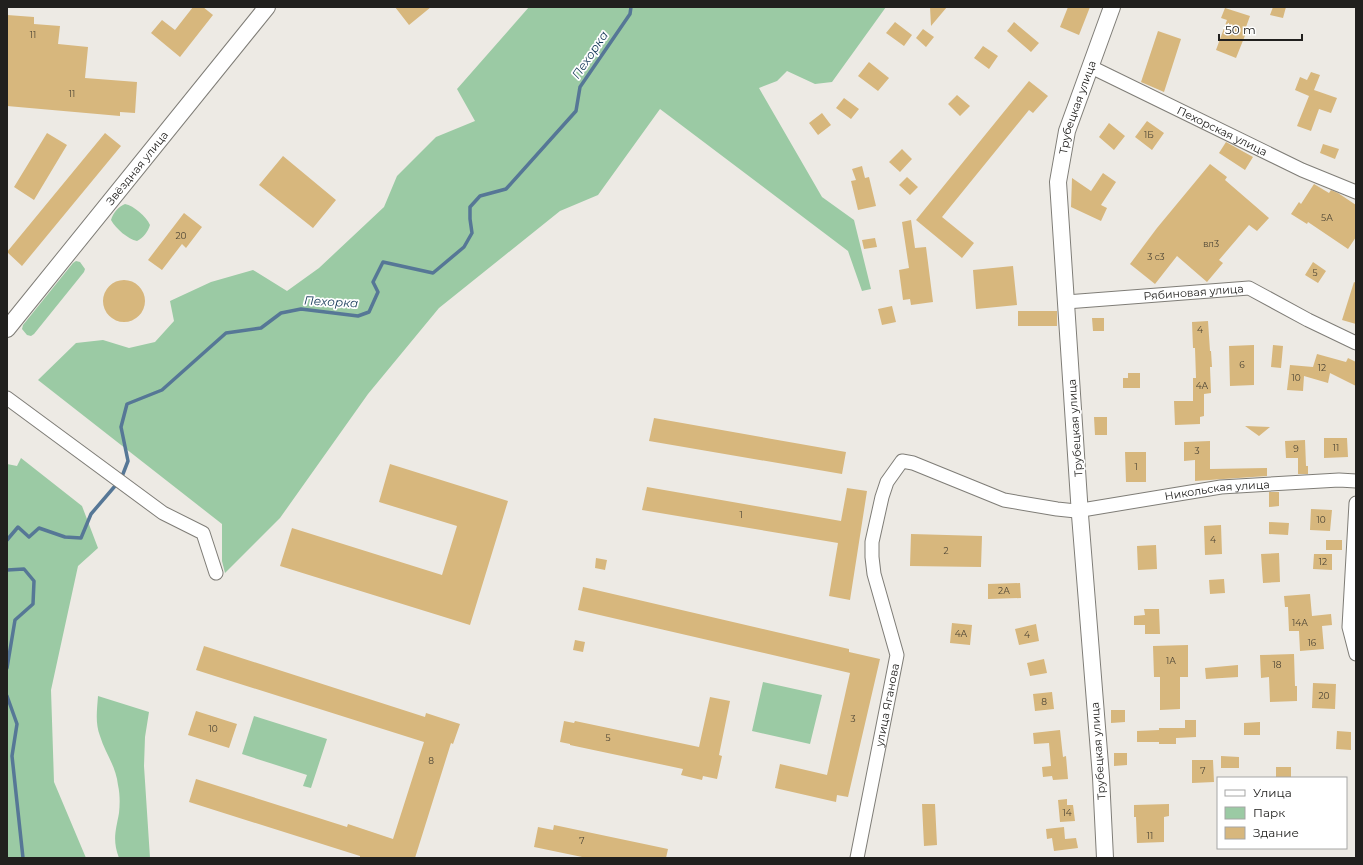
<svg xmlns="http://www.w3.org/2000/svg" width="1363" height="865" viewBox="0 0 1363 865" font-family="Montserrat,sans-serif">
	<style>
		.green { fill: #9bcaa4 }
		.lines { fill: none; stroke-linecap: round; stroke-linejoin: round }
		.stream { stroke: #567796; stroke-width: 3.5 }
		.building { fill: #d7b77d }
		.minor-casing { stroke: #7f7d77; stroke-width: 15 }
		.major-casing { stroke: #7f7d77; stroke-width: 18 }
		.minor { stroke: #fff; stroke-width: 13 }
		.major { stroke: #fff; stroke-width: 16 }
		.labels { text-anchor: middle; stroke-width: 3.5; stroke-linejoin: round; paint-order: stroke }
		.number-label { font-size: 9px; fill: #4e4636 }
		.street-label { font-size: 11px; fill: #21201e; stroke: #fff }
		.water-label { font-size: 12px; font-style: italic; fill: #143857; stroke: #fff }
	</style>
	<rect width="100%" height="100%" fill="#edeae4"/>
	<path class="green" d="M529 7H886L832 82 815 84 787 71 777 81 759 88 822 197 854 220 871 289 862 291 848 251 660 109 598 195 560 211 439 308 368 394 280 518 225 573 222 561V524L38 380 76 343 103 340 129 348 155 342 174 321 170 301 211 282 253 270 287 291 319 268 384 207 397 176 436 137 475 121 457 89Z
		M125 204C134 206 146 216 150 225 148 232 143 238 137 241 128 239 116 229 111 220 113 213 118 207 125 204Z
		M76 261 80 262 85 269 84 272 34 334 31 336 27 335 22 329 23 325 73 263Z
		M21 458 82 506 98 548 78 566 51 690 54 782 86 858H7V464L17 466Z
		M763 682 822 695 810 744 752 731Z
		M98 696 149 712 145 737 144 766 150 858H119C112 840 116 830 119 813 120 804 120 794 118 785 116 766 105 753 100 736 95 723 97 710 98 696Z
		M254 716 327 739 311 788 303 786 307 775 242 754Z"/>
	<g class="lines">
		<path class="stream" d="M7 540 18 527 29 537 39 528 65 537 81 538 91 514 121 479 128 461 121 427 127 404 162 390 226 333 261 328 281 313 301 309 358 316 369 312 378 292 373 282 383 262 433 273 464 247 472 233 470 219V207L480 196 506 189 576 111 580 87 630 14 631 7
			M7 570 24 569 34 581 33 604 15 620 7 668
			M7 696 17 724 12 756 23 858"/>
	</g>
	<path class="building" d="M193 7H203L213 15 180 57 151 33 162 20 175 30Z
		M395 7H431L409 25Z
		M930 7H947L931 26Z
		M1068 7H1090L1079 35 1060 27Z
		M1273 7H1286L1283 18 1270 15Z
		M1225 8 1250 16 1246 27 1248 28 1236 58 1216 50 1227 20 1221 18Z
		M7 15 34 17V24L60 26 58 44 88 47 85 78 137 82 135 113 120 112V116L7 106Z
		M895 22 912 35 904 46 886 33Z
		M1014 22 1039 43 1031 52 1007 31Z
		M923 29 934 37 926 47 916 38Z
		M1158 31 1181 39 1164 92 1141 82Z
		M983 46 998 56 989 69 974 58Z
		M869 62 889 78 878 91 858 76Z
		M1311 72 1320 75 1314 90 1337 98 1331 113 1319 109 1311 131 1297 126 1309 96 1295 90 1300 77 1307 80Z
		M1029 81 1048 96 1033 113 1029 110 942 217 974 243 962 258 916 220Z
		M957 95 970 106 960 116 948 104Z
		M844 98 859 109 851 119 836 108Z
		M822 113 831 125 818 135 809 123Z
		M1147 121 1164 133 1152 150 1135 137Z
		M1109 123 1125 136 1114 150 1099 137Z
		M47 133 67 145 34 200 14 187Z
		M105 133 121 146 22 266 7 252Z
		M1226 142 1253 157 1245 170 1219 153Z
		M1323 144 1339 149 1335 159 1320 153Z
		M902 149 912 159 900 172 889 162Z
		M283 156 336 200 313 228 259 185Z
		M1210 164 1227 177 1225 180 1269 218 1257 231 1249 225 1219 260 1223 263 1207 282 1177 256 1155 284 1130 264 1157 228Z
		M862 166 865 178 869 177 876 206 858 210 851 181 856 180 852 169Z
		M1103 173 1116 182 1101 205 1107 208 1101 221 1071 207 1072 178 1091 191Z
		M907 177 918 187 910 195 899 185Z
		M1314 184 1329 193 1331 190 1338 193 1356 205V237L1348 249 1308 222 1307 224 1291 214 1299 202 1301 204Z
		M184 213 202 227 186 248 182 244 162 270 148 260Z
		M911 220 915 248 926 247 933 302 911 305 910 299 903 300 899 270 909 268 902 222Z
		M875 238 877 247 864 249 862 240Z
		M1313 262 1326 271 1318 283 1305 275Z
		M1013 266 1017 305 976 309 973 270Z
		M103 301a21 21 0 1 1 42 0a21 21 0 1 1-42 0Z
		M1354 282 1356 283V324L1342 320Z
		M892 306 896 322 882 325 878 309Z
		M1018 311H1057V326H1018Z
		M1092 318H1104V331H1093Z
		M1208 321 1210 351H1211L1212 367H1210L1211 393 1204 394V416L1200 417V424L1175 425 1174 401H1193V378H1196L1195 348H1193L1192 322Z
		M1254 345V385L1230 386 1229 346Z
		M1273 345 1283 346 1281 368 1271 367Z
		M1317 354 1346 362 1348 358 1356 362V386L1330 373 1328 383 1304 376 1303 391 1287 390 1290 365 1313 367Z
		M1128 373H1140V388H1123V378H1128Z
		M1094 417H1107V435H1095Z
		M654 418 846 452 842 474 649 441Z
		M1245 426 1270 427 1259 436Z
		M1324 438H1347L1348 457 1324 458Z
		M1305 440 1306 466H1308V474H1298V458H1286L1285 441Z
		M1210 441V469L1267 468V476L1195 481V460L1184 461V442Z
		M1125 452H1146V482H1126Z
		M390 464 508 501 470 625 280 566 292 528 442 575 457 526 379 502Z
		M647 487 841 521 847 488 867 491 850 600 829 596 838 543 642 510Z
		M1269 492H1279V506L1269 507Z
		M1311 509 1332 510 1330 531 1310 530Z
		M1269 522 1289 523 1288 535 1269 534Z
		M1221 525 1222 554 1205 555 1204 526Z
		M911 534 982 536 981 567 910 566Z
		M1326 540H1342V550H1326Z
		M1156 545 1157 569 1138 570 1137 546Z
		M1279 553 1280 582 1263 583 1261 554Z
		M1314 554H1332V570L1313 569Z
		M596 558 607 560 605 570 595 568Z
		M1224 579 1225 593 1210 594 1209 580Z
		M1020 583 1021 598 988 599V584Z
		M583 587 849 649V652L880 659 848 797 837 795 836 802 775 788 780 764 827 775 850 673 578 610Z
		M1310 594 1312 616 1331 614 1332 625 1322 626 1324 649 1300 651 1299 631H1289L1288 607H1285L1284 596Z
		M1144 609H1159L1160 634H1145V625H1134V616L1145 615Z
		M952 623 972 625 970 645 950 643Z
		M1036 624 1039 641 1019 645 1015 629Z
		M575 640 585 642 583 652 573 650Z
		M1188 645V677H1180V709L1160 710V677H1154L1153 646Z
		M204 646 425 717 426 713 460 724 453 744 451 743 415 858H360V856L189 802 196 779 347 827 348 824 393 839 424 742 196 670Z
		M1294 654 1295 686H1297V701L1270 702 1269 677 1261 678 1260 655Z
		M1044 659 1047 673 1030 676 1027 663Z
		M1238 665V677L1206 679 1205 668Z
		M1313 683 1336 684 1335 709 1312 708Z
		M1052 692 1054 709 1035 711 1033 694Z
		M710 697 730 701 719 755 722 756 717 779 703 776 702 780 681 775 683 769 570 745V744L560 742 564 721 574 723 575 721 699 747Z
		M1111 710H1125V722L1111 723Z
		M196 711 237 724 229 748 188 735Z
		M1185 720H1196V737L1176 738V744H1159V742H1137V731L1159 730V728H1185Z
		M1260 722V735H1244V723Z
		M1060 730 1063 757 1066 756 1068 779 1053 780 1052 776 1043 777 1042 767 1051 766 1049 743 1034 744 1033 733Z
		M1337 731 1351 732V750L1336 749Z
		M1114 753H1127V765L1114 766Z
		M1221 756 1239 757V768H1221Z
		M1192 760H1213L1214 782 1192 783Z
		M1276 767H1291V778H1276Z
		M1067 799V805H1073L1075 821 1060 822 1058 800Z
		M922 804H935L937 845 924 846Z
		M1169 804V816L1164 817V842L1137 843 1136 817H1134V805Z
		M554 825 668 849 666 858H587L534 847 538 827 553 830Z
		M1064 827 1065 839 1076 838 1078 848 1054 851 1052 838 1047 839 1046 829Z"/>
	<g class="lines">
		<g class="minor-casing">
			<g id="minor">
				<path id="s1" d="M1091 67 1302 170 1356 192"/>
				<path id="s2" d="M1066 302 1249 288 1308 320 1356 343"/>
				<path d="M7 398 163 513 203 533 216 573"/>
				<path d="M1356 503 1349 627 1356 654"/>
				<path id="s3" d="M857 858 897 655 874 574 872 557V542L882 497 887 482 902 461 913 463 1004 500 1057 509 1076 511 1221 487 1339 480 1356 481"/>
			</g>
		</g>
		<g class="major-casing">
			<g id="major">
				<path id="s4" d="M7 329 267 7"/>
				<path id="s5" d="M1105 858 1101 777 1080 515 1058 182 1067 131 1112 7"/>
			</g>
		</g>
		<use href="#minor" class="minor"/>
		<use href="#major" class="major"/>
	</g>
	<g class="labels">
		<g class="number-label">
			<text x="33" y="38">11</text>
			<text x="72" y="97">11</text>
			<text x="1149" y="138">1Б</text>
			<text x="1327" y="221">5А</text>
			<text x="181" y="239">20</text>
			<text x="1211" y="247">вл3</text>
			<text x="1156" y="260">3 с3</text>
			<text x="1315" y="276">5</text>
			<text x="1200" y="333">4</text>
			<text x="1242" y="368">6</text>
			<text x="1322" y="371">12</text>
			<text x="1296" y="381">10</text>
			<text x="1202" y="389">4А</text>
			<text x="1336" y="451">11</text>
			<text x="1296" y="452">9</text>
			<text x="1197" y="454">3</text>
			<text x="1136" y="470">1</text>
			<text x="741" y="518">1</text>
			<text x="1321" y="523">10</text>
			<text x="1213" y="543">4</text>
			<text x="946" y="554">2</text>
			<text x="1323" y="565">12</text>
			<text x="1004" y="594">2А</text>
			<text x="1300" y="626">14А</text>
			<text x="961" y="637">4А</text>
			<text x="1027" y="638">4</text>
			<text x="1312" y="646">16</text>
			<text x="1171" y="664">1А</text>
			<text x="1277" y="668">18</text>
			<text x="1324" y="699">20</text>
			<text x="1044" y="705">8</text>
			<text x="853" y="722">3</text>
			<text x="213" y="732">10</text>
			<text x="608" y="741">5</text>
			<text x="431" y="764">8</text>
			<text x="1203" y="774">7</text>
			<text x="1067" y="816">14</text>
			<text x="1150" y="839">11</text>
			<text x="582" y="844">7</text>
		</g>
		<g class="street-label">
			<text dy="4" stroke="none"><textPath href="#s5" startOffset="755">Трубецкая улица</textPath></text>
			<text dy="4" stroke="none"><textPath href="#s1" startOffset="146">Пехорская улица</textPath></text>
			<text dy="4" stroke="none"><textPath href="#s4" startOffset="207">Звёздная улица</textPath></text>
			<text dy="4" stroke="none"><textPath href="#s2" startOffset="128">Рябиновая улица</textPath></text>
			<text transform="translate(1075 428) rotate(-94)" y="4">Трубецкая улица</text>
			<text dy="4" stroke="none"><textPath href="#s3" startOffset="736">Никольская улица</textPath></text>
			<text dy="4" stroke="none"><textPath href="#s3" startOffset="156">улица Яганова</textPath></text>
			<text transform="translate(1098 751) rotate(-94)" y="4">Трубецкая улица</text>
		</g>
		<g class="water-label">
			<text transform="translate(590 55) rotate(-56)" y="4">Пехорка</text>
			<text transform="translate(331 302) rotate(3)" y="4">Пехорка</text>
		</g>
	</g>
	<rect width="1363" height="865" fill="none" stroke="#21201e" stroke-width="16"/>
	<rect x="1217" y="777" width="130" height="72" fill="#ffffff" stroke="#a6a6a5"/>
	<rect x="1225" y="790" width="20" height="6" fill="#ffffff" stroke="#a6a6a5"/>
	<text x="1253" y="797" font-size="12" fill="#21201e">Улица</text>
	<rect x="1225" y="807" width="20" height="12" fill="#9bcaa4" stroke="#a6a6a5"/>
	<text x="1253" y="817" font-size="12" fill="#21201e">Парк</text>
	<rect x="1225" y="827" width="20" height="12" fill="#d7b77d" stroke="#a6a6a5"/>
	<text x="1253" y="837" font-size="12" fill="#21201e">Здание</text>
	<path d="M1219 34v6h83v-6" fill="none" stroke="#21201e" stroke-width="2"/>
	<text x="1225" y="34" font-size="12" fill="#21201e" stroke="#ffffff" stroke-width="3" paint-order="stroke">50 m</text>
</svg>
